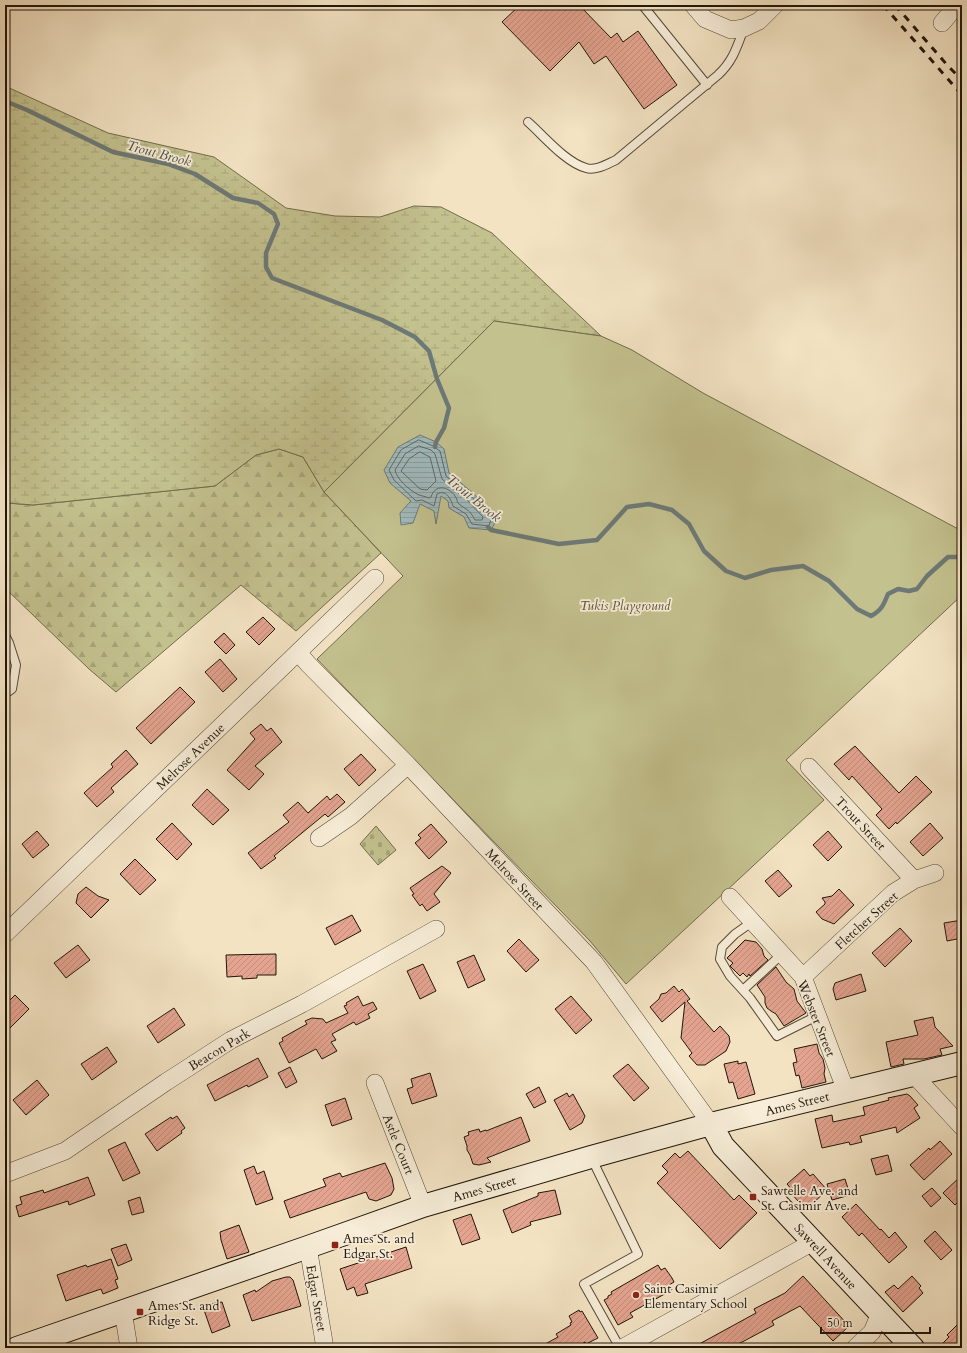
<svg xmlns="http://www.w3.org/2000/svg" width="967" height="1353" viewBox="0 0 967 1353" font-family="Cardo,serif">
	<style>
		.forest { fill: url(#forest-firs); stroke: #726c4c }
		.wetland { fill: url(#wetland-marsh); stroke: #726c4c }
		.cemetery { fill: url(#cemetery-stones); stroke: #726c4c }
		.park { fill: #c3c18e; stroke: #726c4c }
		.water { fill: url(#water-rules); stroke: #6d7976 }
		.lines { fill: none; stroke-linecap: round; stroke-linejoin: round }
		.shore { stroke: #606864; stroke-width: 1 }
		.stream { stroke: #6d7976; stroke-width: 4.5 }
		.building { fill: url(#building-hatch); stroke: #20160a }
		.lane-casing { stroke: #554938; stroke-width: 10 }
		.street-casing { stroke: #554938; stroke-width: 18 }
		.secondary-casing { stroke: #20160a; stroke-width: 24 }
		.lane { stroke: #f7edd8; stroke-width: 8 }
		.street { stroke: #f7edd8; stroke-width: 17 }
		.secondary { stroke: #f7edd8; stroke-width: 22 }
		.rail { stroke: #20160a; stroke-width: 3; stroke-dasharray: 7 7; stroke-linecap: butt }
		.poi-dot { fill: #8f2418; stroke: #f7edd8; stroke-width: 1.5 }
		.labels { text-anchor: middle; stroke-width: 3.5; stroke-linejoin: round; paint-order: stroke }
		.park-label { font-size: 13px; font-style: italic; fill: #595238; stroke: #f7edd8 }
		.street-label { font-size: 13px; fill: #20160a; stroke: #f7edd8 }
		.poi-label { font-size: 13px; fill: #20160a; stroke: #f7edd8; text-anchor: start }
		.water-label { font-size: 14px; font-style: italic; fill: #4d5049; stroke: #f7edd8 }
	</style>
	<defs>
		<pattern id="forest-firs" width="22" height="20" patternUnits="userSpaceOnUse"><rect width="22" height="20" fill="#c3c18e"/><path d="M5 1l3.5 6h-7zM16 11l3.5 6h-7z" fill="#a7a579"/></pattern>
		<pattern id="wetland-marsh" width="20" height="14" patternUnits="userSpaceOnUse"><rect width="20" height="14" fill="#c3c18e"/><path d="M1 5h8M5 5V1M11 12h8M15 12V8" fill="none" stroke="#a7a579"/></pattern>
		<pattern id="cemetery-stones" width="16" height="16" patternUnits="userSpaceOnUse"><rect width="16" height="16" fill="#c3c18e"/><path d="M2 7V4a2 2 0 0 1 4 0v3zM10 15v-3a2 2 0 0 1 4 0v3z" fill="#a7a579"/></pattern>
		<pattern id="water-rules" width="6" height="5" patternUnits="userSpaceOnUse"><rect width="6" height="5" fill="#a0bbbe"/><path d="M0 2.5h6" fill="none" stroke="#8aa0a2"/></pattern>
		<pattern id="building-hatch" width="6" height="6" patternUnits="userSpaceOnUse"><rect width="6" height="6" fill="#e4a490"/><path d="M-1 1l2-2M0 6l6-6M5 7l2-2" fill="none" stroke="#c38c7b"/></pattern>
	</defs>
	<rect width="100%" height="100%" fill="#f3e3c3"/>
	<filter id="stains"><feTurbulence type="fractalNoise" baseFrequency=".005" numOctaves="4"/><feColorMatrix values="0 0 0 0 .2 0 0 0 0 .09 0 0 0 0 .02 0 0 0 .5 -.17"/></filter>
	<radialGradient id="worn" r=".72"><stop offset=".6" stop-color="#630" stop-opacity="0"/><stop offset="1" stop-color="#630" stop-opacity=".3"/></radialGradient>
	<path class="forest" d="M279 449 303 457 324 492 381 553 296 631 241 585 116 692 89 669 5 588V501L7 503 33 505 215 486 256 455Z"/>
	<path class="wetland" d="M5 86 108 133 214 157 286 208 335 216 380 217 414 206 441 207 492 233 601 336 494 321 324 492 303 457 279 449 256 455 215 486 33 505 7 503 5 501Z"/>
	<path class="cemetery" d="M376 826 396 850 378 865 360 844Z"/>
	<path class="park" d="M494 321 601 336 632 350 703 393 962 531V595L786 760 824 800 626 984 590 941 317 659 403 576 324 492Z"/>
	<path class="water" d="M420 435 436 442 444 449 449 473 474 494 497 519 491 530 469 528 464 517 449 508 448 501 441 496 436 524 434 511 420 504 413 523 401 525 400 513 411 501 390 483 384 470 398 447Z"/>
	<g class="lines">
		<path class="shore" d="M419 440 433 446 440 451 446 476 472 497 491 519 489 526 472 524 466 514 453 506C451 499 446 489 437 494L434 506 422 500 416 501 394 480 389 470 401 450Z
			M419 446 431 450 435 454 442 479 468 501 483 517 482 520H475C469 509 468 511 459 504 456 502 458 499 455 496 448 486 435 484 431 497L429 498C425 496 420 496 417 494 408 489 397 479 395 470L405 454Z
			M420 452 430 457 436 481 427 490 420 489 401 471 409 459Z"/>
		<path class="stream" d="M5 101 27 110 113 152 168 164 195 174 233 198 258 203 274 214 278 224 266 253V267L272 278 382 320 415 337 429 351 437 379 449 408 444 428 436 442 435 447
			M488 527 491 530 559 544 597 540 627 507 649 504 672 510 689 524 704 551 726 571 745 578 771 570 803 566 829 581 857 609 871 616C882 610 884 604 888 594L898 589 909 591 917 589 927 576 948 557H962"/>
	</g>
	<path class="building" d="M520 5H579L611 38 617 33 623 42 638 31 677 85 644 109 606 56 594 64 579 42 550 71 502 22Z
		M263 617 275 629 259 645 246 632Z
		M224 633 235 645 226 654 214 642Z
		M220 659 237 679 223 692 205 672Z
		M180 687 195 702 151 744 136 728Z
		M261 724 267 731 271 728 282 742 255 766 264 774 249 790 227 770 255 739 250 733Z
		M855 746 899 793 916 776 932 792 897 824 896 822 889 829 876 815 882 809 852 776 849 780 834 764Z
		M126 750 138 764 111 788 114 792 97 807 84 793 113 767 111 764Z
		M361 754 376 770 359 786 344 769Z
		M207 789 229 810 213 825 192 805Z
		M337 794 345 802 328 817 325 814 274 856 276 858 261 869 248 853 289 822 283 815 298 802 308 813 327 796 330 800Z
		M172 823 192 844 177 860 156 839Z
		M930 823 943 838 923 856 910 842Z
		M431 824 447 842 429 859 415 843 421 838 418 835Z
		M37 831 49 845 33 858 22 844Z
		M828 831 842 847 828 861 813 845Z
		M135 859 156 880 140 895 120 874Z
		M442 866 451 873 434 894 440 902 427 911 422 904 420 906 412 895 414 894 410 888Z
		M778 870 792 886 779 897 765 881Z
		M86 887 98 896 109 900 91 918 76 903 78 894Z
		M839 889 854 905 834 924 822 919 816 912 825 904V902L822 898 832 896Z
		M352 915 361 931 335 945 326 928Z
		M962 920V938L947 941 944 923Z
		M900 928 912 941 885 967 872 953Z
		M519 939 539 960 526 972 507 951Z
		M745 940 756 942 762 949 764 956 768 960 750 976 749 974 747 977 743 973 740 976 730 966 733 963 727 958Z
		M78 945 90 960 66 978 54 963Z
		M276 954V975H257V978L242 979V976L227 977 226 955Z
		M474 955 485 980 468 988 457 962Z
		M423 964 436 991 420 999 407 971Z
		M776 967 786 982 794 989 797 1001 806 1013 784 1026 776 1014 771 1011 767 1008 765 1003V997L757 985Z
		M861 974 866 991 836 1000 833 989 835 983Z
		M674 986 679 992 682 989 690 999 687 1001 714 1032 720 1026 729 1036 730 1042 726 1051 705 1065H697L689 1056 692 1053 681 1038 685 1002 662 1022 650 1007 659 999 661 994 666 993Z
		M15 995 29 1009 5 1033V1005Z
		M358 996 363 1006 373 1002 377 1009 368 1014 370 1018 356 1025 354 1022 332 1034 336 1040 331 1042 337 1051 322 1059 316 1049 289 1063 279 1043 283 1041 282 1038 307 1024 305 1021 312 1018 323 1019 326 1023 348 1013 344 1006 347 1005 346 1003Z
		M571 996 592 1020 576 1034 555 1009Z
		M174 1008 185 1025 158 1043 147 1026Z
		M933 1017 935 1027 953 1046 940 1049 942 1055 924 1059H903L904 1064 891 1067 886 1042 918 1035 914 1021Z
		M817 1044 819 1053 823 1059 825 1068 824 1074 826 1082 802 1088 799 1075 796 1076 793 1063 797 1062 794 1049Z
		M107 1047 117 1062 92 1080 81 1064Z
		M258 1058 268 1077 248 1087 247 1085 215 1101 207 1085Z
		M738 1061V1064L746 1062 755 1094 738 1099 733 1082 729 1083 724 1064Z
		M628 1064 649 1088 634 1101 613 1076Z
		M290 1067 297 1082 286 1088 278 1073Z
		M430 1073 437 1096 412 1104 407 1089 413 1087 411 1079Z
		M37 1080 49 1095 26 1115 13 1100Z
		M539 1087 546 1102 534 1108 526 1094Z
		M567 1093 569 1097 573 1094 585 1116 582 1123 570 1130 554 1100Z
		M907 1094 910 1096 918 1105 914 1108 920 1118 897 1133 896 1127 860 1136 862 1142 850 1145 849 1142 822 1148 815 1119 832 1115 833 1122 865 1115 863 1107 889 1100 888 1098Z
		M345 1098 352 1119 332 1126 325 1105Z
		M177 1116 185 1128 181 1131 182 1133 157 1151 145 1134 171 1117 172 1119Z
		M521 1117 530 1141 487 1158 491 1162 479 1165 473 1164 470 1155 467 1150V1146L464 1137 469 1135 468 1132 479 1129 480 1132 486 1130V1131Z
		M940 1141 952 1154 924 1180 910 1165 929 1148 930 1150Z
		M125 1142 140 1173 123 1181 108 1150Z
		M688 1151 734 1200 739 1195 757 1213 720 1249 657 1183 668 1172 662 1166 675 1153 680 1158Z
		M888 1155 892 1171 876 1175 871 1159Z
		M385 1163 392 1178 394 1189 391 1195 376 1201 369 1199 366 1192 290 1218 284 1201 326 1186 323 1179 340 1173 342 1177Z
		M254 1166 257 1174 264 1171 273 1199 256 1205 244 1170Z
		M804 1169 810 1176 813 1174 827 1190 809 1207 798 1201 791 1193 793 1191 787 1184Z
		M962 1175V1198L955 1205 943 1193Z
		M88 1177 95 1195 69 1205 68 1201 19 1217 16 1206 22 1204 20 1197 43 1190 44 1193Z
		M845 1179 850 1195 832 1200 827 1184Z
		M932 1188 941 1198 931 1207 922 1196Z
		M555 1190 561 1214 530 1222 531 1225 512 1233 503 1210 538 1196V1193Z
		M140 1197 144 1212 132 1215 128 1201Z
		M856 1204 880 1230 881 1229 889 1238 895 1232 907 1247 889 1263 862 1233 859 1236 842 1217Z
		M471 1214 480 1239 462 1245 453 1220Z
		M239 1225 249 1252 227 1259 221 1240 220 1232Z
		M935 1231 952 1250 941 1260 924 1241Z
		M126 1244 132 1260 118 1266 111 1249Z
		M406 1247 412 1268 365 1284 368 1293 357 1296 354 1287 347 1290 340 1269Z
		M111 1259 118 1279 115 1280 118 1288 103 1294 101 1289 66 1301 57 1275 86 1265 87 1267Z
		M658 1265 661 1270 665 1268 672 1278 674 1282 669 1285 672 1290 630 1313 633 1317 618 1325 604 1300 608 1298V1296L612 1294 611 1292Z
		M803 1276 849 1326 833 1341 800 1306 772 1321 774 1325 731 1348H692L756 1313 754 1309 785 1293Z
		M912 1276 921 1286 919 1288 923 1293 903 1312 885 1292 894 1285 898 1289Z
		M286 1277H290L293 1280 301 1306 252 1321 243 1295 255 1290 256 1292 272 1281Z
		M222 1302 230 1326 212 1333 203 1307 215 1303Z
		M579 1310 580 1312 582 1311 598 1338 586 1344 585 1342 575 1348H538L558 1337 556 1334 571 1325 570 1323 572 1322 569 1316Z
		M962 1320V1348H938L949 1337 947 1335Z"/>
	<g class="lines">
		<g class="lane-casing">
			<path id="lane" d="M647 5 644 7 707 85
				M528 122C544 136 565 162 586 168 596 171 607 164 616 160L718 75C733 61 737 47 744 28
				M5 635 9 643 16 665 12 689 5 694
				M752 922 735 934 722 947 720 959 730 976 750 998 777 1036 817 1016
				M743 990 782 954
				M591 1157 638 1254 584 1284 620 1348"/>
		</g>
		<g class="street-casing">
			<path id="street" d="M693 5 705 19 731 30 744 28 759 21 775 5
				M942 23 957 5
				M298 652 308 664 408 765 594 962 711 1124
				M809 767 914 880
				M319 838 351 816 408 765
				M730 897 803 977 846 1091
				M5 934 375 578
				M803 977 893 893 914 880 935 873
				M913 1074 962 1127
				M375 1083 423 1206
				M5 1174 65 1151 166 1082 231 1040 302 1004 436 929
				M308 1247 325 1348
				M123 1311 129 1348
				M622 1348 813 1242
				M855 1348 872 1332 880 1313"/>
		</g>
		<g class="secondary-casing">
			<path id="secondary" d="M711 1124 723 1146 913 1348
				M17 1348 308 1247 423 1206 591 1157 711 1124 962 1063"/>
		</g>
		<use href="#lane" class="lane"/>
		<use href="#street" class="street"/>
		<use href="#secondary" class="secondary"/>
		<path class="rail" d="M883 5 962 95
			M895 5 948 66 962 80"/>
	</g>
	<g class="poi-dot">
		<rect x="749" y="1193" width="8" height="8" rx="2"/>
		<rect x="331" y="1241" width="8" height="8" rx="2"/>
		<circle cx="636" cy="1295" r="4"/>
		<rect x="136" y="1308" width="8" height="8" rx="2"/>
	</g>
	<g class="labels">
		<g class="park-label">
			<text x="625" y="610">Tukis Playground</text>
		</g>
		<g class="street-label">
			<text transform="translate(190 756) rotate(-44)" y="5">Melrose Avenue</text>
			<text transform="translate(861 823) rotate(47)" y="5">Trout Street</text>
			<text transform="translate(515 879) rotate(47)" y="5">Melrose Street</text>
			<text transform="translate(866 920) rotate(-42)" y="5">Fletcher Street</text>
			<text transform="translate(817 1018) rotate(68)" y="5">Webster Street</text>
			<text transform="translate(219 1049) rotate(-31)" y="5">Beacon Park</text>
			<text transform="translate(797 1103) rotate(-14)" y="5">Ames Street</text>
			<text transform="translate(399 1144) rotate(68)" y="5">Astle Court</text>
			<text transform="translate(484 1188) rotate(-16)" y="5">Ames Street</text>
			<text transform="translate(826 1256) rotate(47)" y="5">Sawtell Avenue</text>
			<text transform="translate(317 1298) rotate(80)" y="5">Edgar Street</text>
		</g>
		<g class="poi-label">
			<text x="761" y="1195">Sawtelle Ave. and<tspan x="761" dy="15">St. Casimir Ave.</tspan></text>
			<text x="343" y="1243">Ames St. and<tspan x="343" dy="15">Edgar St.</tspan></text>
			<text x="644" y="1293">Saint Casimir<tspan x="644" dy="15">Elementary School</tspan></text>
			<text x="148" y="1310">Ames St. and<tspan x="148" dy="15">Ridge St.</tspan></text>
		</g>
		<g class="water-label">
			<text transform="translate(159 153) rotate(15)" y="5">Trout Brook</text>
			<text transform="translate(474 498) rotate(39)" y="5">Trout Brook</text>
		</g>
	</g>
	<rect width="967" height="1353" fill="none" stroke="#f3e3c3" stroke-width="20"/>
	<rect x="6" y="6" width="955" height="1341" fill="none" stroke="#20160a" stroke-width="2"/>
	<rect x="10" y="10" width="947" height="1333" fill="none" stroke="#20160a"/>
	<path d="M821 1327v6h109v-6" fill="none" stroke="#20160a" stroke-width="2"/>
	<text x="827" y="1327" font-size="12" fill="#20160a" stroke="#f7edd8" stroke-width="3" paint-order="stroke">50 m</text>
	<rect width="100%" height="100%" filter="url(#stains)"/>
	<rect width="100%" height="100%" fill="url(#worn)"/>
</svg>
